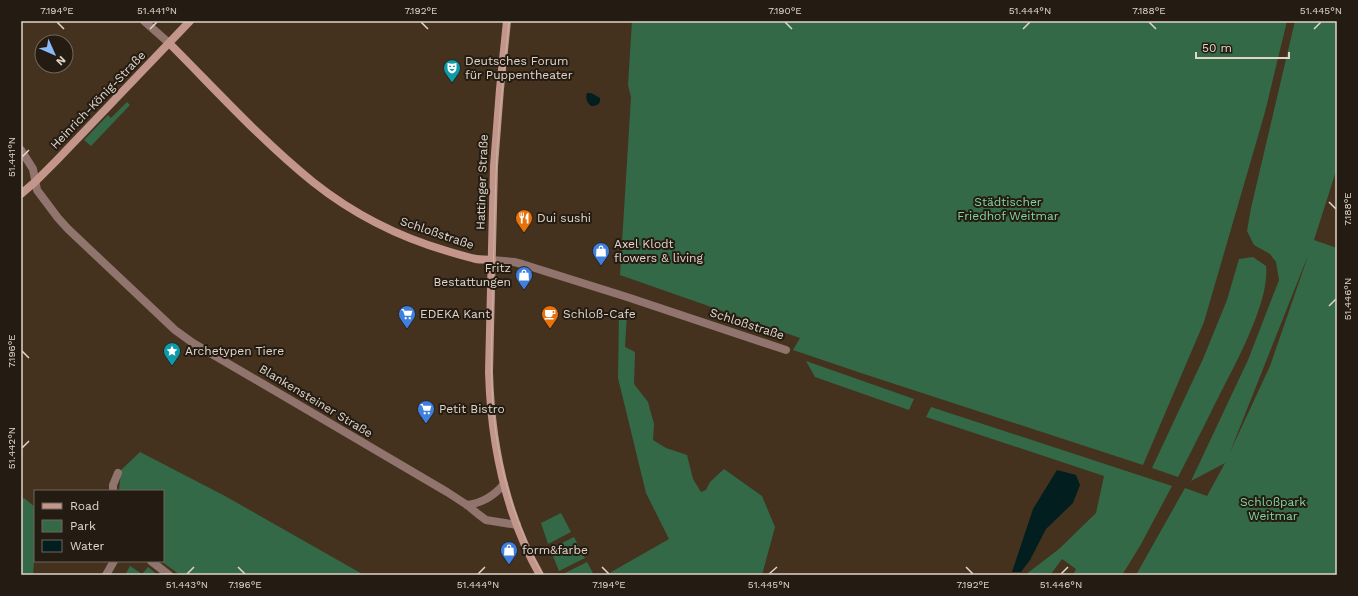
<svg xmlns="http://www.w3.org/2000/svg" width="1358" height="596" viewBox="0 0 1358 596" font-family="'Work Sans',sans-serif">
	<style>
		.green { fill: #336946; fill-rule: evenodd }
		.water { fill: #021e1f }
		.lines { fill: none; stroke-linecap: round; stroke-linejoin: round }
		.minor { stroke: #91746d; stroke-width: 8 }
		.secondary { stroke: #c4968b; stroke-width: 8 }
		.tram { stroke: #c1b5a7; stroke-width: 1 }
		.ticks { fill: none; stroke: #e0d5c8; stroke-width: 1.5 }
		.labels { text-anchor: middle; stroke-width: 4; stroke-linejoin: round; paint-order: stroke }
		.poi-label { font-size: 12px; fill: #e0d5c8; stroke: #241c13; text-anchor: start }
		.street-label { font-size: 12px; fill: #e0d5c8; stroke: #241c13 }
		.park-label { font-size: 12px; fill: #81d69d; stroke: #241c13 }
		.neatline { fill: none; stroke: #e0d5c8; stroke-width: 1.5 }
		.ticks-label { font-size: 10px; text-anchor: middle; fill: #e0d5c8 }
	</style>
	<rect width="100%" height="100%" fill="#44321e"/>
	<path class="green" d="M632 21H1287L1265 112 1204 322 1143 465 861 373 793 350 800 338 620 275 631 97 628 85Z
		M1295 21H1337V168L1314 240 1337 248V575H1136L1185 488 1207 496 1225 463 1191 481 1248 360 1279 280 1276 262 1270 254 1254 245 1247 231 1251 208ZM1309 253 1270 366 1230 452Z
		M127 102 130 105 91 146 84 140 108 115 111 118Z
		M1253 257 1266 266C1270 300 1237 361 1221 392 1207 420 1193 448 1178 477L1152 468 1203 359 1227 300 1239 259Z
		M619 312 627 314 625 347 635 352 634 384 648 402 654 424 653 440 666 448 687 455 693 479 701 492 706 490 710 482 724 469 762 496 775 527 762 575H606L669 539 646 493 618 378Z
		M806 361 914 399 909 410 815 377Z
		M931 407 1172 486 1140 546 1122 575H1073L1076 569 1062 559 1051 574 1052 575H1025L1059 549 1096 513 1104 476 926 417Z
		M140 452 225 496 364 575H180L161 561H163V491H119L121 470Z
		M24 498 35 507V550L33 575H21V500Z
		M561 513 571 532 548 544 541 523Z
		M574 537 585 558 559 571 550 549Z
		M587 562 593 573 590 575H561Z
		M130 566 142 574 148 567 158 575H125Z"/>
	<path class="water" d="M587 93H591L600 98C601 104 597 106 591 106 587 103 585 98 587 93Z
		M1057 470 1076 475 1080 485 1073 503 1046 529 1030 560 1021 572H1012L1033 509Z"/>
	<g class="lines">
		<path class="minor" d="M144 21 169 43
			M21 150 33 169 37 190 58 218 68 229 175 330 193 343 282 395 447 492 467 505 478 514 486 520 517 525
			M492 260 514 262 522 264 627 297 786 350
			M113 491V485L118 473
			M467 505C483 503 494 496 504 484
			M151 561 169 575
			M106 575 114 561"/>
		<path class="secondary" d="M507 21 500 89 494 166 489 372C491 443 505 513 540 575
			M169 43C216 90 261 140 313 182 352 213 399 237 447 251 457 254 467 257 476 259 481 260 487 259 492 260
			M21 194 35 182 57 160 190 21"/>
		<path class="tram" d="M509 21C505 64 500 107 497 151 495 193 494 235 493 278 493 314 490 351 492 387 494 452 511 518 543 575"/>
	</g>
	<path class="ticks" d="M57 22 64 29M421 22 428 29M785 22 792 29M1149 22 1156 29M150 29 157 22M1023 29 1030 22M1314 29 1321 22M22 157 29 150M1329 202 1336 209M1329 306 1336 299M22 351 29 358M22 448 29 441M238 567 245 574M602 567 609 574M966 567 973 574M187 574 194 567M478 574 485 567M769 574 777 567M1061 574 1068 567"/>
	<defs>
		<g id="theatre-pin" transform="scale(0.9)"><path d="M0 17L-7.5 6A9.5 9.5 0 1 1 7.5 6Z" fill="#0f9aa8" stroke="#241c13"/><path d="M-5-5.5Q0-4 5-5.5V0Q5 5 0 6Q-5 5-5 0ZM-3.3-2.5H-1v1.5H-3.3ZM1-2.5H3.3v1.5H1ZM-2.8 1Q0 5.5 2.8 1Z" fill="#fff"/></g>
		<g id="restaurant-pin" transform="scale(0.9)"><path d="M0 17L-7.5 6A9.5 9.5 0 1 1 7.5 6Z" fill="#e8710a" stroke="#241c13"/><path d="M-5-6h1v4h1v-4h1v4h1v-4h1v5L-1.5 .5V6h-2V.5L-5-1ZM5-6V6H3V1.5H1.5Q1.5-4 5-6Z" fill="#fff"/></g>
		<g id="shop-pin" transform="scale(0.9)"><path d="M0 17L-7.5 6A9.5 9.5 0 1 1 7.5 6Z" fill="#3f7fe0" stroke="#241c13"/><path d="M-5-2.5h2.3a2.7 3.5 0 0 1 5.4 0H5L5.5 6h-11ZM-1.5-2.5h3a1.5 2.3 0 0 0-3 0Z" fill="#fff"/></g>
		<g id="supermarket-pin" transform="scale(0.9)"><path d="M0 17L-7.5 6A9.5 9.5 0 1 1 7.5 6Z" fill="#3f7fe0" stroke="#241c13"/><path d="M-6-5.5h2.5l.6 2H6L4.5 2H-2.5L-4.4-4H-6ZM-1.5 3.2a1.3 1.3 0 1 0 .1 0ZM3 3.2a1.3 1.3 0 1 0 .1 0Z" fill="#fff"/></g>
		<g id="cafe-pin" transform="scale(0.9)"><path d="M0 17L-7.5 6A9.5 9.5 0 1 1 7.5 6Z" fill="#e8710a" stroke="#241c13"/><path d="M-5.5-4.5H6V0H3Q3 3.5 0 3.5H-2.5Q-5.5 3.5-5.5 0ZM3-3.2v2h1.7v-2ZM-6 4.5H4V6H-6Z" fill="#fff"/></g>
		<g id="sight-pin" transform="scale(0.9)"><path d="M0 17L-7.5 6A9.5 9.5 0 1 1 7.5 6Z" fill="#0f9aa8" stroke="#241c13"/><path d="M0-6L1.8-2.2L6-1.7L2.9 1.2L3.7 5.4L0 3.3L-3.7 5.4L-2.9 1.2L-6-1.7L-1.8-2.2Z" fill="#fff"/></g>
	</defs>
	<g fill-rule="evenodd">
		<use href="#theatre-pin" x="452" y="68"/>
		<use href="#restaurant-pin" x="524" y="218"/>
		<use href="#shop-pin" x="601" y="251"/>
		<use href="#shop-pin" x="524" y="275"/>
		<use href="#supermarket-pin" x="407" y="314"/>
		<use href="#cafe-pin" x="550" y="314"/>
		<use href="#sight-pin" x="172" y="351"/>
		<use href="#supermarket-pin" x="426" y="409"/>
		<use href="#shop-pin" x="509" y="550"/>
	</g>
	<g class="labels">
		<g class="poi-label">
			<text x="465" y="65">Deutsches Forum<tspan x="465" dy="14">für Puppentheater</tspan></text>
			<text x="537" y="222">Dui sushi</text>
			<text x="614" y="248">Axel Klodt<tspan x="614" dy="14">flowers &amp; living</tspan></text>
			<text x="511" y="272" text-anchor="end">Fritz<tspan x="511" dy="14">Bestattungen</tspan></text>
			<text x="420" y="318">EDEKA Kant</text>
			<text x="563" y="318">Schloß-Cafe</text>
			<text x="185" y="355">Archetypen Tiere</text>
			<text x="439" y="413">Petit Bistro</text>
			<text x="522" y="554">form&amp;farbe</text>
		</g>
		<g class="street-label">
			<text transform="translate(98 100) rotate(-46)" y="4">Heinrich-König-Straße</text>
			<text transform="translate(482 182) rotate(-88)" y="4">Hattinger Straße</text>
			<text transform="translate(437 233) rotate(19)" y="4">Schloßstraße</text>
			<text transform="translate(747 324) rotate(18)" y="4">Schloßstraße</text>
			<text transform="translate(316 401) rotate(31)" y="4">Blankensteiner Straße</text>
		</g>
		<g class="park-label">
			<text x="1008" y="206">Städtischer<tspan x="1008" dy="14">Friedhof Weitmar</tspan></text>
			<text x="1273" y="506">Schloßpark<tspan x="1273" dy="14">Weitmar</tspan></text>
		</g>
	</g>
	<rect width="1358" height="596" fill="none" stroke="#241c13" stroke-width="44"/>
	<rect x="34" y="490" width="130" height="72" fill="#241c13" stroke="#6f665b"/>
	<rect x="42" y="503" width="20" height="6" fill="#c4968b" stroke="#6f665b"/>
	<text x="70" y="510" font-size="12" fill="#e0d5c8">Road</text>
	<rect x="42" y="520" width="20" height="12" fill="#336946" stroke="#6f665b"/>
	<text x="70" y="530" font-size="12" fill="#e0d5c8">Park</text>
	<rect x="42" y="540" width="20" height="12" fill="#021e1f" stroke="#6f665b"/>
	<text x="70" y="550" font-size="12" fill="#e0d5c8">Water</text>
	<g transform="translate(54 54) rotate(135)"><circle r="19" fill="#241c13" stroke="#6f665b"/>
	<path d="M0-3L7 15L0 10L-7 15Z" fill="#8bbafc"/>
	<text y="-6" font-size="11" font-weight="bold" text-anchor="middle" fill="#e0d5c8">N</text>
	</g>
	<path d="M1196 52v6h93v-6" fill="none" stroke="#e0d5c8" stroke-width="2"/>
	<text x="1202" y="52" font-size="12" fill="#e0d5c8" stroke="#241c13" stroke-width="3" paint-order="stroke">50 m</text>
	<rect x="22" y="22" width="1314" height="552" class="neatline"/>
	<g class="ticks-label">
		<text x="57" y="14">7.194°E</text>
		<text x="157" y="14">51.441°N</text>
		<text x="421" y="14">7.192°E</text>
		<text x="785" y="14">7.190°E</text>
		<text x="1030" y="14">51.444°N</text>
		<text x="1149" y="14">7.188°E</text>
		<text x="1321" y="14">51.445°N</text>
		<text transform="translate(11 157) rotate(-90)" y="4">51.441°N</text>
		<text transform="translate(1347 209) rotate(-90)" y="4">7.188°E</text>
		<text transform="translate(1347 299) rotate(-90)" y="4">51.446°N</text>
		<text transform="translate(11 351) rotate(-90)" y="4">7.196°E</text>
		<text transform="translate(11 448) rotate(-90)" y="4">51.442°N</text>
		<text x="187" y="588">51.443°N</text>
		<text x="245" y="588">7.196°E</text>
		<text x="478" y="588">51.444°N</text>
		<text x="609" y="588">7.194°E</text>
		<text x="769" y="588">51.445°N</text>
		<text x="973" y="588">7.192°E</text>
		<text x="1061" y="588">51.446°N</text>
	</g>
</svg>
